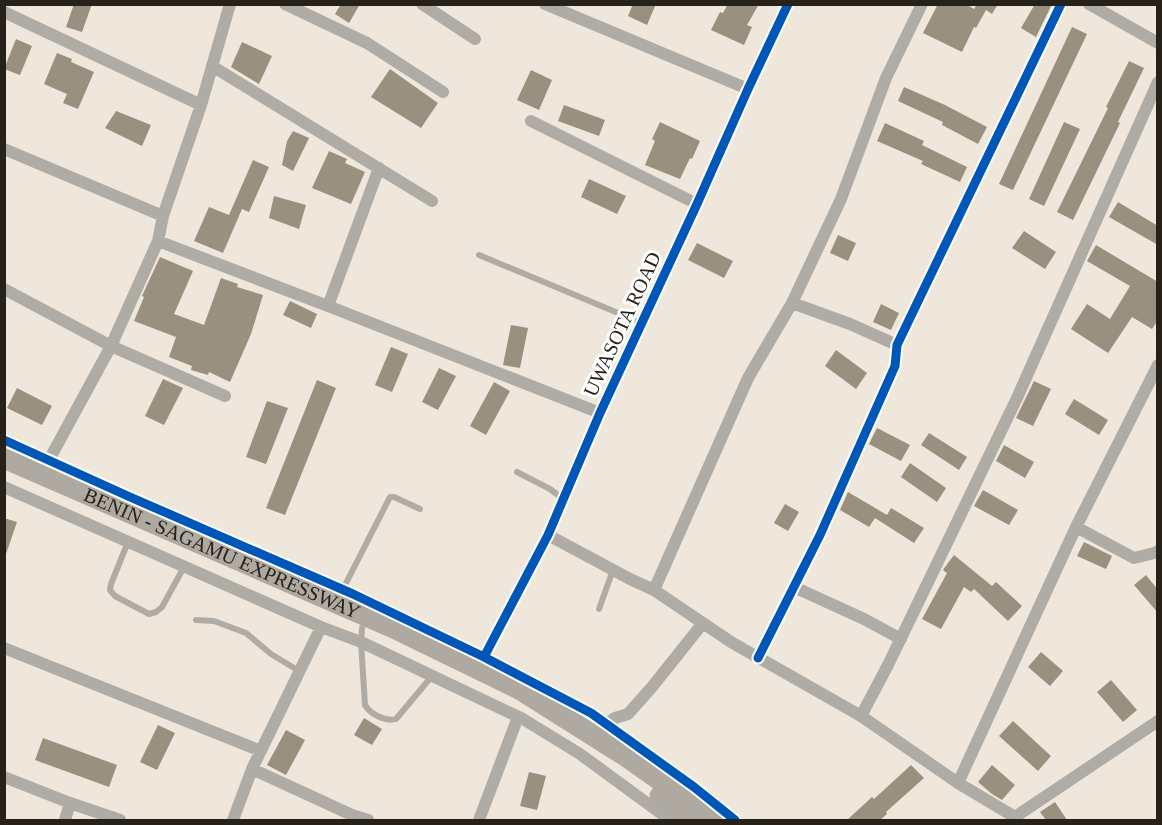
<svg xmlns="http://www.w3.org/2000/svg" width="1162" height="825" viewBox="0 0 1162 825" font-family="'Times New Roman',serif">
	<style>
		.building { fill: #9a9080 }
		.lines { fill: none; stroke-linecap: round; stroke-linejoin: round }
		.lane { stroke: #afaca6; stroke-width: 6 }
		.street { stroke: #afaca6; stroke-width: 12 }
		.highway { stroke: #aea9a1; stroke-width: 21 }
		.cycleway-casing { stroke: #fff; stroke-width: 13 }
		.cycleway { stroke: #0057b8; stroke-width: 9 }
		.labels { text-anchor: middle; stroke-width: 6; stroke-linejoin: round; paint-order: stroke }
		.street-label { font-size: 20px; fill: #262119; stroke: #fff }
	</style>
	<rect width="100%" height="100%" fill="#efe7db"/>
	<path class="building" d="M74 4H92L82 32 66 27Z
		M341 4H360L349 23 335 14Z
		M633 4H656L647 25 628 16Z
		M728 4H759L747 25 752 27 744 45 711 30 720 12 723 13Z
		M938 4H966L974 9 977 4H998L992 14 986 10 976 28 974 27 962 52 923 33Z
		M1035 4H1052L1036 37 1021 28Z
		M1072 27 1087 34 1013 190 999 184Z
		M16 39 32 46 20 75 4 69Z
		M242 42 272 56 259 84 231 67Z
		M57 53 72 59 71 62 94 72 78 109 63 103 67 94 44 84Z
		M1129 61 1144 68 1118 122 1120 123 1073 220 1057 212 1108 108 1106 107Z
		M390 69 438 103 421 128 371 97Z
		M531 70 552 80 539 110 517 100Z
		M904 87 945 105 987 127 978 144 942 125 943 122 898 101Z
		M564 105 605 120 599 136 558 121Z
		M116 111 151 125 142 146 105 128Z
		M660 122 700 141 692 159 690 158 680 179 645 165 655 141 652 139Z
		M1064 122 1080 129 1044 206 1029 199Z
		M885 123 924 141 922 145 967 167 960 182 921 164 923 161 877 141Z
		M293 131 309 138 293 171 282 165 287 141Z
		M329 151 347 159 345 163 365 172 351 204 312 188Z
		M253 160 269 167 249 212 242 209 223 253 194 241 209 207 229 215Z
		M589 179 626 196 617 214 581 197Z
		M274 196 306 205 299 229 269 218Z
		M1118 202 1158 226V245L1109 217Z
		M1024 231 1056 252 1045 269 1012 248Z
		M838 235 856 243 848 261 830 253Z
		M697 243 733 261 724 278 688 260Z
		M1096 245 1158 282V320L1152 329 1132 317 1108 353 1071 329 1087 304 1110 319 1130 286 1087 261Z
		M160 257 193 271 174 314 204 325 221 278 238 284 237 287 263 295 251 334 230 382 209 372 208 375 191 370 192 366 169 357 176 337 134 321 144 297 142 296Z
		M290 301 317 314 311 328 283 315Z
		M881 304 899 313 891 330 873 322Z
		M511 325 528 328 520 368 503 365Z
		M391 347 408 354 392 392 375 385Z
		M836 350 867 373 856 389 825 366Z
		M439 368 456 376 438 410 422 402Z
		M163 379 183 388 164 425 145 416Z
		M317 380 336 388 285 515 266 508Z
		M1034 381 1051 389 1033 426 1016 418Z
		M494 382 510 391 486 435 470 426Z
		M17 388 52 406 42 425 7 408Z
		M1074 399 1108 420 1099 435 1065 414Z
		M267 401 288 408 266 464 246 457Z
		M877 428 910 445 901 461 869 444Z
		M929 433 967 457 959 470 921 445Z
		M1004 445 1034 462 1025 478 996 461Z
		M910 463 946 488 937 502 901 477Z
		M983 490 1018 510 1009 525 974 506Z
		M848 492 887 515 891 508 924 528 914 543 875 518 869 527 840 510Z
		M785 504 799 512 788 531 774 523Z
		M4 518 17 522 6 554H4Z
		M1084 542 1112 556 1106 569 1077 556Z
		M954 555 992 586 996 582 1022 606 1008 621 974 589 971 592 964 587 941 629 922 619 947 573 943 570 945 567Z
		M1146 575 1158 590V613L1134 585Z
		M1041 652 1063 671 1050 686 1028 667Z
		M1111 680 1137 710 1123 722 1097 692Z
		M364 718 382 729 372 745 354 735Z
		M1013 721 1051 756 1038 771 999 736Z
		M158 725 175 733 157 770 140 762Z
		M286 730 305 740 286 775 267 765Z
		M43 738 117 765 109 787 35 760Z
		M911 765 924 778 886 812 887 814 880 820H847L872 797 874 799Z
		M992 765 1015 785 1002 800 992 794 978 782Z
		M529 772 546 776 537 810 520 806Z
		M1055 802 1067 820H1046L1040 812Z"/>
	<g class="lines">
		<path class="lane" d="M479 255 642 323
			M517 472 550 489 563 499
			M128 542 111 584 110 590 115 596 149 614 156 612 162 607 184 567
			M343 589 390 497H394L420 509
			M599 609 613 570
			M196 620 214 621 246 633 271 654 299 671
			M362 628 361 642 365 705C370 714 386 722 396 719L432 676"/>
		<path class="street" d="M285 4 367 43 443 92
			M422 4 475 39
			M545 4 748 89
			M1089 4 1158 43
			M4 12 201 105
			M212 66 432 201
			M531 121 697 204
			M4 149 163 216
			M158 241 328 306 600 413
			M4 289 111 346 225 396
			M792 303 850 324 897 345
			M328 306 379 168
			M4 440 130 497 353 594 484 657 591 713 694 787 735 820
			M49 460 111 346 158 241 163 216 201 105 230 4
			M4 487 321 627 361 642 523 719 580 754 670 820
			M1076 527 1134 558 1154 553 1158 551
			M548 535 630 579 654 590 731 642 861 716 958 783 1015 817 1018 820
			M794 587 864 619 901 639
			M654 590 748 378 792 303 841 199 886 78 922 4
			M4 648 261 751
			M484 657 548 535 600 413 697 204 748 89 788 4
			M758 658 820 535 895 366 897 345 1061 4
			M861 716 888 665 1017 398 1158 82
			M606 724 615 718 628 714 652 687 703 623
			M252 769 352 815 368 820
			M4 777 70 803 120 820
			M958 783 1076 527 1158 365
			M1015 817 1158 721
			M65 820 70 803
			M233 820 252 769 321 627
			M479 820 518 717"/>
		<g class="highway">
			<path id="s1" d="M4 458 394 628 521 690 624 755 699 808 713 820"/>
			<path d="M660 796 690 820"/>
		</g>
		<g class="cycleway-casing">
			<path id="cycleway" d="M4 440 130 497 353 594 484 657 591 713 694 787 735 820
				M484 657 548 535 600 413 697 204 748 89 788 4
				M758 658 820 535 895 366 897 345 1061 4"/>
		</g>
		<use href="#cycleway" class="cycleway"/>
	</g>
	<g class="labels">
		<g class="street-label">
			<text transform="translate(622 324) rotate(-65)" y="7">UWASOTA ROAD</text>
			<text dy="7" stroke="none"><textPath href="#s1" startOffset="238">BENIN - SAGAMU EXPRESSWAY</textPath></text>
		</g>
	</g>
	<rect width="1162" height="825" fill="none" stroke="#262119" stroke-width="12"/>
</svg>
